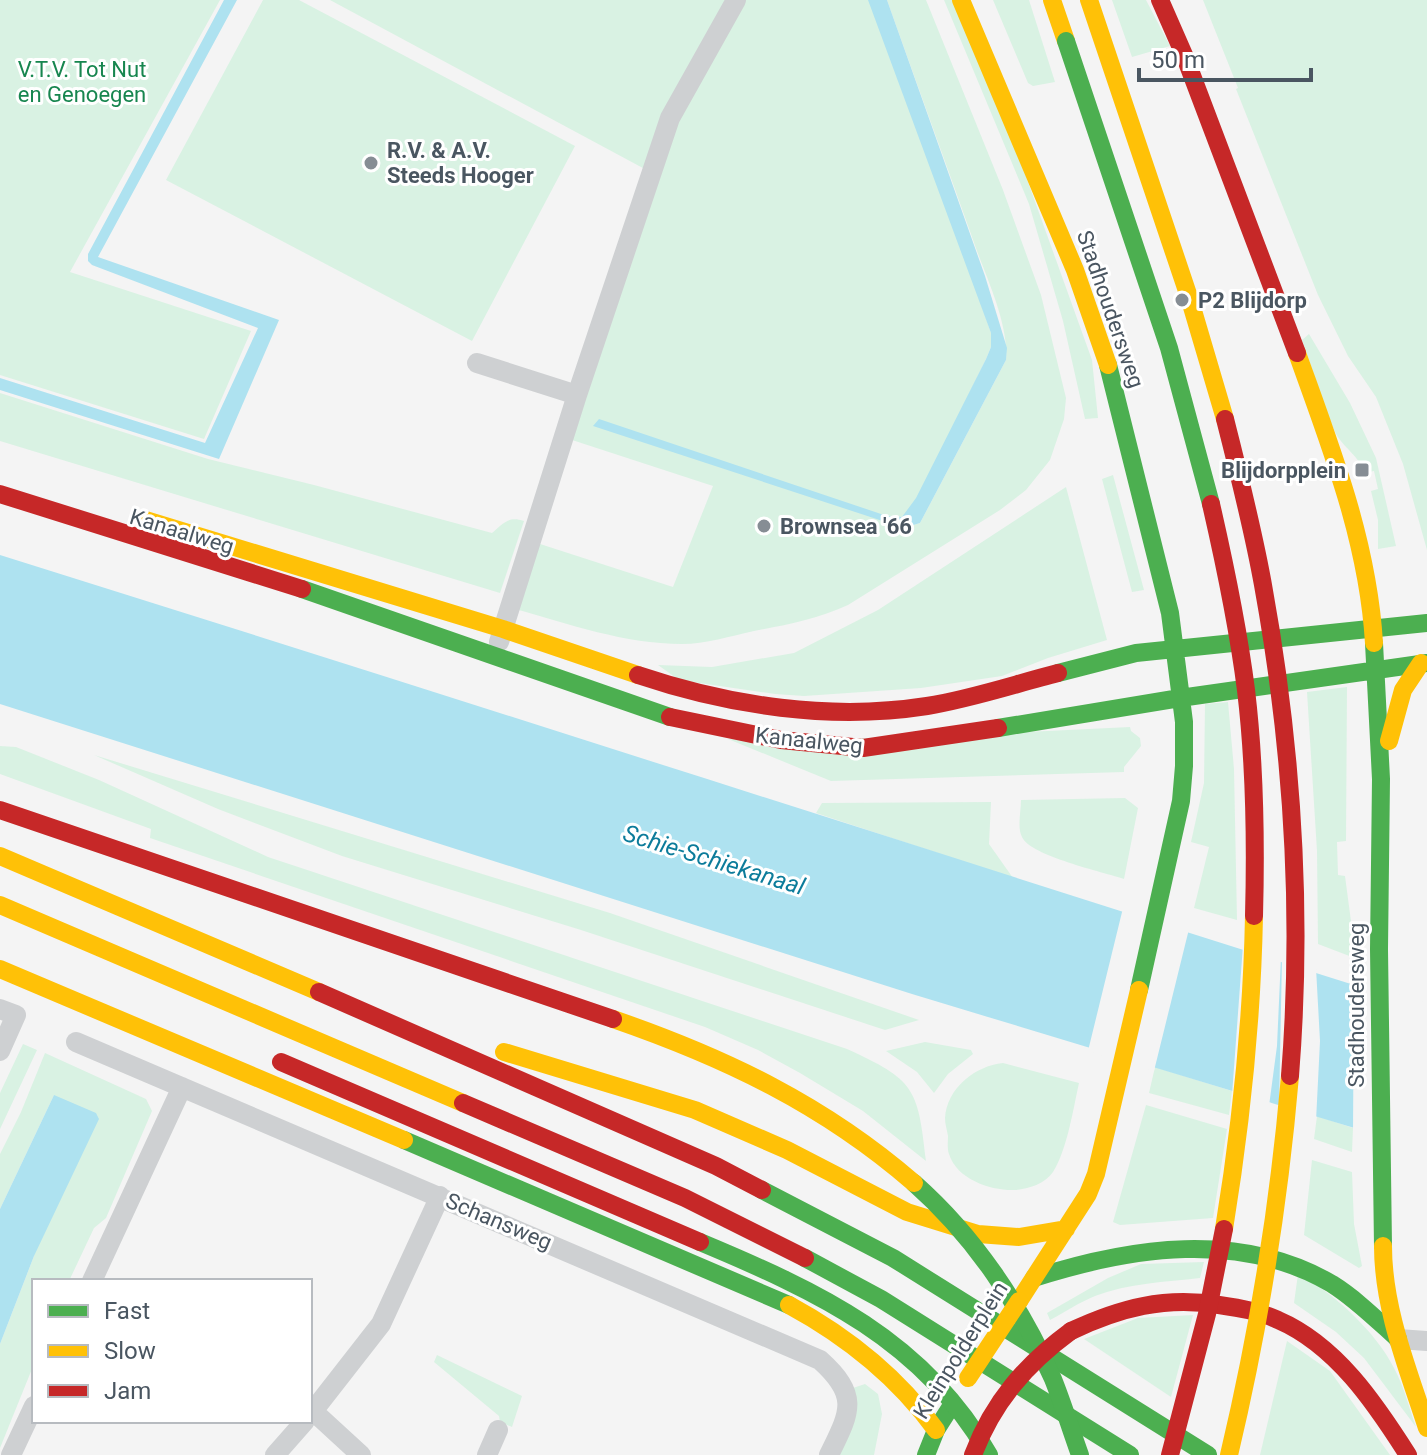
<svg xmlns="http://www.w3.org/2000/svg" width="1427" height="1455" viewBox="0 0 1427 1455" font-family="Roboto,sans-serif">
	<style>
		.green { fill: #d9f2e3 }
		.water { fill: #aee2f0 }
		.pier { fill: #f4f4f4 }
		.lines { fill: none; stroke-linecap: round; stroke-linejoin: round }
		.street { stroke: #ced0d2; stroke-width: 20 }
		.fast { stroke: #4caf50; stroke-width: 18 }
		.slow { stroke: #ffc107; stroke-width: 18 }
		.jam { stroke: #c62828; stroke-width: 18 }
		.fast-bridge { stroke: #4caf50; stroke-width: 18 }
		.slow-bridge { stroke: #ffc107; stroke-width: 18 }
		.jam-bridge { stroke: #c62828; stroke-width: 18 }
		.poi-dot { fill: #868d94; stroke: #fff; stroke-width: 3 }
		.labels { text-anchor: middle; stroke-width: 6; stroke-linejoin: round; paint-order: stroke }
		.park-label { font-size: 22px; fill: #17864f; stroke: #fff }
		.poi-label { font-size: 22px; font-weight: bold; fill: #4a5661; stroke: #fff; text-anchor: start }
		.street-label { font-size: 22px; fill: #4a5661; stroke: #fff }
		.water-label { font-size: 24px; font-style: italic; fill: #0c7c9b; stroke: #fff }
	</style>
	<rect width="100%" height="100%" fill="#f4f4f4"/>
	<path class="green" d="M0 0H220L70 272 251 331 204 439 0 375Z
		M263 0H299L575 146 472 341 166 180Z
		M330 0H877L991 333V347L986 359 904 528 920 523 1006 360C1009 322 984 273 972 237 944 158 915 79 887 0H926L1003 190 1041 295 1066 398 1064 419 1050 460 1026 490 1000 510 848 605C817 619 786 625 754 631 731 636 705 644 682 644 625 644 569 624 515 609L537 543 673 587 713 486 569 439 654 174Z
		M944 0H952L1019 157 1092 360 1098 418 1085 419 1063 321 1029 204Z
		M993 0H1029L1055 82 1033 86 1028 83Z
		M1112 0H1146L1170 46 1132 57Z
		M1203 0H1427V550L1403 464 1376 397 1348 356 1318 295 1236 89 1238 88Z
		M1309 334 1350 403 1376 458 1396 546 1378 549V520L1371 491 1378 489 1374 471 1364 473C1360 456 1343 448 1335 432 1322 402 1313 370 1302 340Z
		M0 393 208 459 314 485 492 533C504 523 508 516 524 521L500 593 0 441Z
		M1113 475 1144 590 1132 592 1102 479Z
		M1066 487 1107 640 1048 658 1002 676 921 688 804 696 775 694 679 680 658 665 712 667 794 653 878 610Z
		M1347 687 1346 841 1337 842 1338 875 1345 876 1352 929V957L1318 944 1317 851 1307 692Z
		M1228 702 1234 769 1237 920 1194 908 1209 847 1191 842 1204 783 1205 704Z
		M1130 727 1131 731 1140 738 1141 746 1124 767V772L831 781 728 739 903 738Z
		M0 746 16 747 99 780 268 857 847 1049C915 1080 918 1088 926 1161L863 1111 800 1073 758 1050 705 1027 150 838 151 829 0 774Z
		M94 755 610 913 919 1020 885 1030 581 930 342 856 218 809Z
		M1125 798 1138 808 1124 879C1104 872 1030 856 1022 837 1017 828 1021 811 1021 800Z
		M991 802 989 844 1013 878 816 813 822 803Z
		M925 1042 971 1050 973 1054 948 1074 934 1093 917 1072 886 1051Z
		M23 1044 37 1050 0 1129V1093Z
		M45 1053 146 1099 152 1111 106 1218 94 1228 69 1281H34V1364L0 1448V1344L34 1256 54 1095 0 1209V1154L21 1112Z
		M1003 1063 1079 1083C1073 1110 1067 1150 1053 1172 1045 1184 1028 1189 1015 1190 992 1191 957 1180 949 1154 947 1149 948 1141 948 1136 947 1130 945 1124 945 1118 947 1088 975 1066 1003 1063Z
		M1155 1067 1232 1091 1229 1115 1149 1093Z
		M1146 1105 1227 1129 1213 1218 1120 1225 1113 1222Z
		M1317 1116 1353 1128 1352 1152 1314 1139Z
		M1312 1160 1352 1172 1354 1224 1362 1266 1359 1268 1304 1235Z
		M1204 1262 1200 1278C1165 1282 1129 1283 1095 1296 1080 1302 1065 1312 1050 1320L1047 1313 1108 1278 1141 1264Z
		M1298 1274C1333 1292 1376 1332 1394 1368 1404 1386 1409 1408 1416 1427L1364 1358 1336 1332 1294 1303Z
		M1193 1315 1171 1397 1084 1339 1138 1318Z
		M1287 1341 1330 1371 1390 1455H1260Z
		M437 1355 522 1396 512 1427 500 1422 499 1416 434 1362Z
		M865 1384 878 1394 882 1414 874 1455H840L850 1389Z"/>
	<path class="water" d="M224 0H237L98 257 279 320 219 459 0 390V378L205 443 258 328 92 265 88 261V254Z
		M868 0H887L985 276 1007 348 1006 360 920 523 904 528 593 426 599 419 887 516 902 517 916 498 986 359 991 347V333Z
		M0 555C476 704 951 858 1427 1008V1150L912 994 0 704Z
		M54 1095 96 1113 99 1119 34 1256 0 1344V1209Z"/>
	<path class="pier" d="M1123 908 1189 929 1154 1071 1088 1051Z
		M1243 945 1281 957 1277 1046 1269 1106 1232 1095Z
		M1282 958 1316 968 1320 1041 1316 1121 1279 1109Z
		M1354 980 1427 1003V1154L1353 1132Z"/>
	<g class="lines">
		<path class="street" d="M477 363 577 395 499 642
			M577 395 670 118 736 0
			M0 1009 16 1015 0 1051
			M76 1042 820 1360C860 1396 850 1412 829 1455
			M92 1281 182 1087
			M1398 1339 1427 1341
			M313 1411 361 1455
			M310 1415 381 1324 440 1196
			M11 1455 34 1406
			M275 1455 305 1421
			M487 1455 498 1430"/>
		<path class="fast" d="M1108 365 1170 613 1184 722V766L1181 801 1139 990
			M302 589 670 717
			M1374 643 1381 779 1379 949 1383 1246
			M1058 673 1136 653 1427 623
			M998 728 1180 698 1427 663
			M404 1140 789 1305
			M762 1190 893 1258 1208 1455
			M805 1258 881 1299 1130 1455
			M1034 1278C1131 1247 1240 1230 1332 1284 1356 1299 1377 1320 1398 1339
			M926 1455 936 1430 950 1408"/>
		<path class="slow" d="M961 0 1075 270 1108 365
			M1052 0 1066 41
			M1089 0 1189 297 1225 419
			M1297 353C1331 448 1368 541 1374 643
			M146 520 503 629 638 675
			M1389 741 1403 690 1421 663
			M0 856 319 992
			M0 905 463 1103
			M0 969 404 1140
			M504 1052 695 1110 787 1150 907 1212 978 1234 1019 1237 1066 1229
			M1383 1246C1383 1309 1408 1369 1427 1428
			M1019 1301 1088 1194 1096 1174 1139 990
			M789 1305C848 1337 897 1376 936 1430"/>
		<path class="jam" d="M1160 0 1185 57 1297 353
			M0 494 302 589
			M638 675C730 706 831 721 927 706 971 699 1015 684 1058 673
			M670 717 781 740 863 748 998 728
			M319 992 716 1166 762 1190
			M463 1103 685 1198 805 1258
			M1071 1331C1120 1308 1165 1296 1219 1305 1239 1308 1259 1311 1278 1320 1336 1345 1375 1403 1408 1455"/>
		<path class="fast-bridge" d="M1066 41 1169 348 1211 504
			M914 1183C974 1236 1021 1306 1053 1379 1063 1404 1071 1430 1080 1455
			M700 1242C817 1291 924 1340 989 1455"/>
		<path class="slow-bridge" d="M613 1019C726 1058 824 1105 914 1183
			M1224 1229C1241 1125 1252 1021 1254 916
			M968 1378 1019 1301
			M1229 1455C1259 1329 1279 1205 1290 1076"/>
		<path class="jam-bridge" d="M1225 419C1239 474 1253 529 1263 585 1292 745 1303 913 1290 1076
			M1211 504C1225 565 1238 627 1246 690 1255 765 1256 841 1254 916
			M0 810 613 1019
			M281 1062 700 1242
			M973 1455C993 1402 1026 1364 1071 1331
			M1170 1455 1207 1314 1224 1229"/>
	</g>
	<g class="poi-dot">
		<circle cx="371" cy="163" r="8"/>
		<circle cx="1182" cy="300" r="8"/>
		<rect x="1354" y="462" width="16" height="16" rx="4"/>
		<circle cx="764" cy="526" r="8"/>
	</g>
	<g class="labels">
		<g class="park-label">
			<text x="82" y="77">V.T.V. Tot Nut<tspan x="82" dy="25">en Genoegen</tspan></text>
		</g>
		<g class="poi-label">
			<text x="387" y="158">R.V. &amp; A.V.<tspan x="387" dy="25">Steeds Hooger</tspan></text>
			<text x="1198" y="308">P2 Blijdorp</text>
			<text x="1346" y="478" text-anchor="end">Blijdorpplein</text>
			<text x="780" y="534">Brownsea '66</text>
		</g>
		<g class="street-label">
			<text transform="translate(1111 309) rotate(71)" y="8">Stadhoudersweg</text>
			<text transform="translate(182 531) rotate(17)" y="8">Kanaalweg</text>
			<text transform="translate(809 740) rotate(6)" y="8">Kanaalweg</text>
			<text transform="translate(1356 1005) rotate(-90)" y="8">Stadhoudersweg</text>
			<text transform="translate(499 1221) rotate(23)" y="8">Schansweg</text>
			<text transform="translate(960 1350) rotate(-58)" y="8">Kleinpolderplein</text>
		</g>
		<g class="water-label">
			<text transform="translate(714 860) rotate(17)" y="8">Schie-Schiekanaal</text>
		</g>
	</g>
	<rect x="32" y="1279" width="280" height="144" fill="#ffffff" stroke="#b7bbc0" stroke-width="2"/>
	<rect x="48" y="1305" width="40" height="12" fill="#4caf50" stroke="#b7bbc0" stroke-width="2"/>
	<text x="104" y="1319" font-size="24" fill="#4a5661">Fast</text>
	<rect x="48" y="1345" width="40" height="12" fill="#ffc107" stroke="#b7bbc0" stroke-width="2"/>
	<text x="104" y="1359" font-size="24" fill="#4a5661">Slow</text>
	<rect x="48" y="1385" width="40" height="12" fill="#c62828" stroke="#b7bbc0" stroke-width="2"/>
	<text x="104" y="1399" font-size="24" fill="#4a5661">Jam</text>
	<path d="M1139 68v12h172v-12" fill="none" stroke="#4a5661" stroke-width="4"/>
	<text x="1151" y="68" font-size="24" fill="#4a5661" stroke="#ffffff" stroke-width="6" paint-order="stroke">50 m</text>
</svg>
